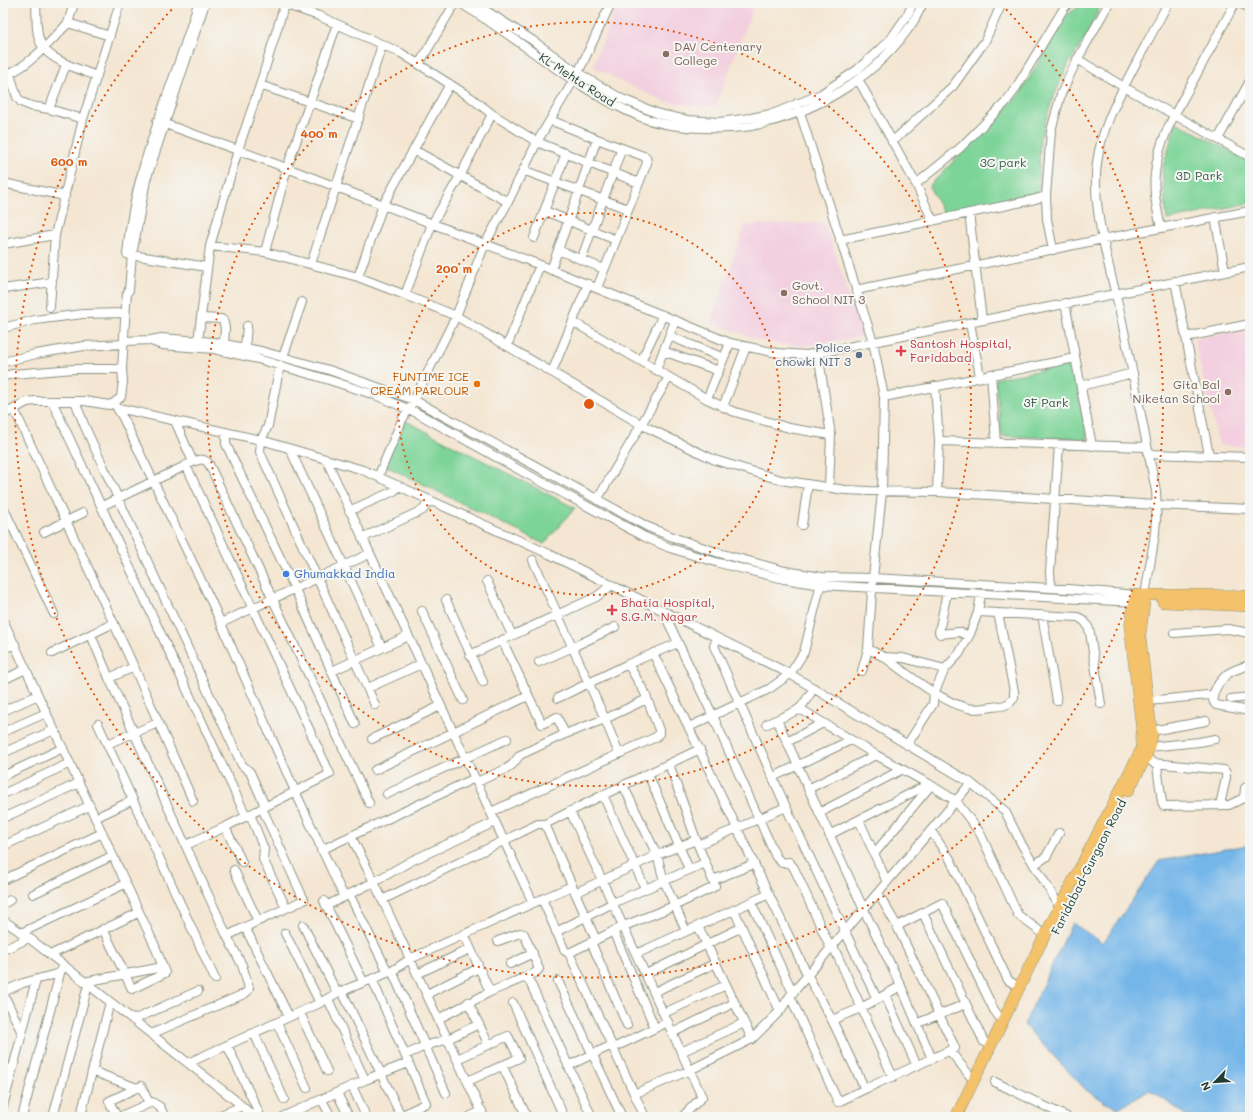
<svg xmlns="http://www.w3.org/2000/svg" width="1253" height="1120" viewBox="0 0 1253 1120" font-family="Mali,sans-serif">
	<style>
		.built { fill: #f3cfdf }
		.green { fill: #7dd498; stroke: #4e8866 }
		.water { fill: #74b6e9; stroke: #4a7a8e }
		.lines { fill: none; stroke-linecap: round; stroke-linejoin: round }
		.minor-casing { stroke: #8a9283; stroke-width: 10 }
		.major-casing { stroke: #8a9283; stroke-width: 12 }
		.minor { stroke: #fff; stroke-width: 8 }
		.major { stroke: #f3c26a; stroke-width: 11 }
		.ring { fill: none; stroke: #de580e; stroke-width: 2; stroke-dasharray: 2 4 }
		.education-dot { fill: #8d6e63; stroke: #f6f6f2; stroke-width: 1.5 }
		.health-dot { fill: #e0444e; stroke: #f6f6f2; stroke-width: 1.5 }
		.service-dot { fill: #5c6f8a; stroke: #f6f6f2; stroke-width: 1.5 }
		.food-dot { fill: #e8710a; stroke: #f6f6f2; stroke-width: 1.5 }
		.shop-dot { fill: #3f7fe0; stroke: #f6f6f2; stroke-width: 1.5 }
		.labels { text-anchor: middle; stroke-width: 4; stroke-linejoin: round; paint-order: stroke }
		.education-label { font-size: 12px; fill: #785e54; stroke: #f6f6f2; text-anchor: start }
		.street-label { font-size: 12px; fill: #1f3d34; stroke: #f6f6f2 }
		.park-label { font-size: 12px; fill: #325b48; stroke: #f6f6f2 }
		.health-label { font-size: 12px; fill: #be3a42; stroke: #f6f6f2; text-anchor: start }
		.service-label { font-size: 12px; fill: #4e5e75; stroke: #f6f6f2; text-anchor: end }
		.food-label { font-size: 12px; fill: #c56008; stroke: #f6f6f2; text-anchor: end }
		.shop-label { font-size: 12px; fill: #366cbe; stroke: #f6f6f2; text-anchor: start }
		.centre { fill: #de580e; stroke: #f6f6f2; stroke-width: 2 }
		.ring-label { font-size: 12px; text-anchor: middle; font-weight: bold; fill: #de580e; stroke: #f6f6f2; stroke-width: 4; stroke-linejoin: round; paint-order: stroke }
	</style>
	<rect width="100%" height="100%" fill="#f6f6f2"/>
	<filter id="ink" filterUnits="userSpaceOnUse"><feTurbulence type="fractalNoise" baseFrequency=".025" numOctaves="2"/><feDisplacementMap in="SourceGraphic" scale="8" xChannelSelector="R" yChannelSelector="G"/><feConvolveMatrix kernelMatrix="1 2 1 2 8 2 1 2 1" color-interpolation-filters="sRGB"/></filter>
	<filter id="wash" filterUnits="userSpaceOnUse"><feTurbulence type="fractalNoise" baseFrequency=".012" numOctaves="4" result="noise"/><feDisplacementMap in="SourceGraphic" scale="16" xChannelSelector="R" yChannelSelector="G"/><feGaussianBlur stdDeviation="0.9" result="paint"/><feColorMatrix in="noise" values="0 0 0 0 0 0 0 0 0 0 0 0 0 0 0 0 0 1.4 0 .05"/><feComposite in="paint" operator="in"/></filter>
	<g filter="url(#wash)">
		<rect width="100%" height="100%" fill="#f4e6d2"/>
		<path class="built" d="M618 3H755L715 107 666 102 618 80 593 66Z
			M825 223 862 336 806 346 767 343 711 322 745 225Z
			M1250 329V447L1219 445 1194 339Z"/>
		<path class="green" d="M1089 3H1097L1099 9 1085 39 1069 63 1052 101 1040 139 1039 192 943 213 929 186 1019 95 1066 16 1078 7Z
			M1176 122 1250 162V203L1167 220 1162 170Z
			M1073 364 1088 439 1002 436 995 379Z
			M404 420 575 508 544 544 384 465Z"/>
		<path class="water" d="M1248 845 1250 846V1117H1189L1150 1090 1118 1108 1104 1102 1086 1090 1024 1025 1072 923 1103 943 1159 861Z"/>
	</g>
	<g filter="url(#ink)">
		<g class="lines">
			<g class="minor-casing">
				<path id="minor" d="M36 3C37 16 35 32 41 44 48 60 81 70 97 76
					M281 3 319 16 401 53 470 97 492 114 537 142 639 183
					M460 3C521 39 575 90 641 117 658 124 683 127 701 128 720 129 742 129 761 124 821 110 879 74 913 22 917 16 920 9 923 3
					M474 3 532 40 578 73 622 99 659 114 687 120 719 122 751 118 775 113 821 94 857 70 890 40 908 14 913 3
					M1240 3 1250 8
					M68 23 74 3
					M1077 59 1124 87 1250 157
					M419 64 455 3
					M10 74 17 97 21 102 31 106 49 109 83 119
					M3 75C25 71 53 39 68 23L110 36
					M858 79 916 184 933 221
					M260 85 359 119
					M797 103 873 342 884 397 882 492 873 578 868 649 862 671
					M49 109 66 65
					M550 120 597 139 646 157 647 163 597 288
					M157 121 287 168 540 265 730 343 777 353 807 355 818 353 1250 267
					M1218 139 1250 81
					M892 142 953 86 985 41 1002 3
					M414 150 508 202
					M523 170 628 209
					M3 183 65 196
					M916 184 960 148 1005 103 1014 91 1064 8 1069 3
					M545 211 616 240
					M969 213 982 320
					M1215 217 1225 271
					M1161 228C1157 210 1153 192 1155 174 1158 140 1177 110 1193 81 1207 55 1221 29 1235 3
					M534 238 566 153
					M840 240 1032 200 1046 196
					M3 244 55 235
					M210 246 265 252 358 277 405 295 456 316 642 425 715 460 781 480 845 490 869 491 937 492 1157 505 1250 509
					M558 250 604 269
					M1053 250 1047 219 1046 196 1051 131 1061 94 1076 62 1109 3
					M265 252 287 168 337 24
					M127 254C134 166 174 87 198 3
					M132 255 207 267
					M581 260 622 148
					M311 264 382 45
					M551 270 597 139
					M358 277 383 205 450 84
					M1175 281 1209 455
					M3 289 52 282
					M856 290 1103 239 1250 211
					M405 295 432 224 460 176 492 114
					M1065 303 1092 446
					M50 307 55 235 83 119 120 3
					M202 318 221 319 223 320 225 328 224 344
					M573 322 707 399 732 411 789 428 831 435
					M970 323 980 376
					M3 328 35 320 83 314 125 313
					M669 336 724 358
					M1186 337 1250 324
					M124 341 151 340 161 338 214 342 261 351 329 370 414 400 648 527 678 539 719 553 785 571 822 577 873 578 981 584 1068 589 1136 595
					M151 341 162 345 214 349 258 359 326 379 375 395 417 413 525 473 645 537 670 548 719 563 784 579 821 585 1135 602
					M198 341 210 246 238 150 260 85 285 3
					M507 346 540 265
					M245 348 247 326
					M663 351 719 371
					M818 353 831 435 829 487
					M283 357 302 302
					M641 361 663 315
					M3 362 36 354 84 346 124 344
					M280 365 268 426 261 440 260 452 375 705
					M656 370 675 321
					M552 372 588 284
					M991 374 996 443
					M3 376 13 374 74 369H122
					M935 386 939 441 937 492
					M1081 386 1133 373
					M884 397 1075 358
					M707 399 730 343
					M52 401 246 816
					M75 401 85 427 242 765 250 772 265 806
					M114 403 123 418 212 603 295 791 344 897
					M723 407 746 347
					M14 409 134 667 193 801
					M119 410 123 409 261 440 363 470 549 554 790 674 971 783 1005 811 1022 845 1060 907
					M3 415 27 402 35 401H85L109 405 114 403 121 397 123 381 122 369 126 304 127 294 129 290 132 255 146 180 205 3
					M175 421 193 462
					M226 432V444L295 589 355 724
					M939 441 1147 447
					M290 449 382 648
					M1148 454 1250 457
					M326 459 533 903
					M378 477 402 420 414 400 456 316 485 244 508 202 537 142 578 73 611 3
					M597 500 669 377
					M102 506 193 462C201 459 204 458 209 464L369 803
					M3 507 54 614
					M349 511 394 491 399 486
					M802 525 808 484
					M44 532 83 513
					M362 538 423 510 430 500
					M533 560 605 719 619 754
					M487 581 512 635
					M1051 588 1050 572 1059 445
					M947 592 939 632 940 634 959 632 969 636
					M1145 596C1150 561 1159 526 1156 491 1144 431 1133 372 1120 312 1110 268 1091 208 1097 163 1101 129 1118 98 1134 67 1145 46 1157 24 1168 3
					M446 600 483 682
					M422 611 463 700
					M663 611 713 716 776 857 782 863 789 862 794 868 831 949
					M978 612 1078 617C1086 621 1088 625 1090 633L1101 704
					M1042 615 1057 701
					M3 620 155 946 165 973 132 989 103 929
					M221 623 369 554
					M1174 633 1228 629 1250 633
					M91 635 109 678
					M717 638 714 646 786 807 877 999
					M502 640 542 724 557 717 565 734
					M3 649 15 644
					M868 649 884 657 903 658 945 669
					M52 653 114 623
					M653 653 808 976 832 1020 863 1085 867 1088 955 1048 897 926 878 893
					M470 655 596 597 612 585
					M884 657C908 674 939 701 968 708 975 710 985 708 992 707 1002 706 1008 706 1014 698V691L998 613
					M539 662 573 647 615 627
					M1250 665C1243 667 1235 669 1229 673 1221 679 1207 696 1216 705L1250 711
					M134 667 109 678 227 936 242 965 249 988 248 991 244 994 151 1034
					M332 671 408 636
					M3 680 26 669
					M368 688 421 664
					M558 698 628 664
					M1231 699 1250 697
					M1148 701 1208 695 1213 696
					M3 711 38 695
					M796 711 802 706 814 688
					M777 720 864 910 901 986 932 1059
					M98 724 215 979
					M767 724 796 711 802 710 876 755 929 784 956 801 980 833 1018 915 1045 935
					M689 727 769 689 790 674 804 652 822 579
					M1151 731 1206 721
					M3 732 46 713
					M372 739 440 706
					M787 742 823 723
					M107 744 158 723
					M907 745 933 704 934 693 945 669 959 654 970 634 978 612 981 594
					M1149 747 1199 742 1215 739
					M3 753 54 730
					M1141 755 1146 757 1157 766 1162 802 1164 806 1229 805 1250 795
					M1154 763 1224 770 1226 773V778L1220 805
					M375 770 528 696
					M648 774 689 869
					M3 776 63 748
					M773 777 851 740
					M477 782 506 769 512 765 520 755 565 734 605 719 647 699
					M623 785 657 855 664 881 686 931
					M808 789 876 755
					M3 794 70 763
					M387 794 507 739
					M603 795 645 888
					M1244 798 1245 788 1250 785
					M570 811 702 1097 682 1117
					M491 812 656 737 659 734V730L645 693 628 664 678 643
					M819 813 901 770
					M250 814 264 849 263 859 286 908
					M3 818 79 783
					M95 818 133 800
					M859 820 887 882
					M545 824 596 940
					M225 827 242 862
					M931 831 950 859 1008 980 1020 988
					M829 835 929 784
					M351 836 374 882 484 1117
					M186 845 225 827 330 774 186 465
					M698 845 786 807
					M3 846 89 806
					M321 850 475 778
					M874 854 931 785
					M1034 865 1046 857 1059 833
					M234 870 258 921
					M3 880 102 833
					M713 880 754 864
					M575 893 657 855 696 840
					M33 894 112 856
					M349 894 388 972
					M542 899 565 951 569 953 624 926 674 906 712 888 715 886 698 845 669 764
					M382 900 538 824H545L603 795 700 749
					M324 901 363 981
					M751 902 793 993
					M3 904 10 900
					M326 906 374 882 411 861 495 822
					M734 910 780 1011
					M923 913 984 1042 991 1046
					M3 920 29 938 235 1100 254 1117
					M698 926 752 1039
					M897 926 942 903 994 1010 1003 1022
					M245 927 289 1017 320 1003
					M613 931 655 1028
					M556 932 613 903 705 863
					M21 933 125 884
					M285 933 320 1003 337 993 303 925
					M464 934 490 992
					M227 936 245 927 304 900 262 808
					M591 942 627 1025
					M833 946 893 1077
					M3 950 29 938
					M569 953 645 1117
					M636 954 769 894
					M50 955 138 913
					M510 964 533 953
					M392 971 446 1093
					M417 974 470 949
					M646 974 742 927
					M527 976 592 1117
					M372 979 426 1103 399 1117
					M558 981 622 1117
					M84 982 163 967
					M342 991 401 1116
					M3 992 23 983 60 973
					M654 992 716 963
					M3 993 22 1033
					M337 993 392 971 410 959 542 899 572 886
					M427 994 479 968
					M885 995 917 1066
					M790 996 838 1102 867 1088
					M328 999 365 1080
					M468 1002 489 1045
					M513 1003 564 1117
					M300 1013 327 1071
					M664 1013 726 985
					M438 1019 490 992 535 973 539 969 524 934 520 933 498 941
					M133 1020 198 991
					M832 1020 861 1008 901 986
					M277 1023 307 1088
					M918 1023 966 1004
					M254 1033 284 1099
					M672 1033 734 1003
					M227 1045 259 1113 252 1115
					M613 1048 668 1022
					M950 1051 974 1081
					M681 1052 744 1023
					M405 1055 425 1046 448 1039 479 1024
					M457 1059 508 1036 519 1058 468 1081
					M3 1061 11 1077
					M188 1063 289 1017
					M502 1065 527 1117
					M568 1066 612 1045
					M92 1071 137 1088
					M995 1082 1067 1117
					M352 1086 364 1112
					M337 1093 349 1117
					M634 1094 690 1070 752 1039 780 1011 790 996 971 783
					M322 1100 331 1117
					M3 1106 36 980
					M22 1117 60 973 63 966
					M53 1117 88 985
					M85 1117 82 1111 110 1002
					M117 1117 109 1101 141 1086 149 1103
					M119 1117 152 1102 160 1107 165 1117
					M216 1117 242 1106
					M285 1117 284 1116 365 1080 408 1063
					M469 1117 482 1111"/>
			</g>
			<g class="major-casing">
				<path id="major" d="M1163 602 1250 606
					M1128 791 1146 757 1152 736 1140 636 1145 596
					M956 1117 1040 945 1141 750 1142 731 1130 627 1136 595H1197L1250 596"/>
			</g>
			<use href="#minor" class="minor"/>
			<use href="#major" class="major"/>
		</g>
	</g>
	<g class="ring">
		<circle cx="589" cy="404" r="191"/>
		<circle cx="589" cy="404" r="382"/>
		<path d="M1002 5A574 574 0 1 1 176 5"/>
	</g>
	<g class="education-dot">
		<circle cx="666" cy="54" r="4"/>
		<circle cx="784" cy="293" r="4"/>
		<circle cx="1228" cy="392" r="4"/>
	</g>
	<g class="health-dot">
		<path d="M899 345h4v4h4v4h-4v4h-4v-4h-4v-4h4z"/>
		<path d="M610 604h4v4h4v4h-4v4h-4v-4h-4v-4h4z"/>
	</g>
	<circle class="service-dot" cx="859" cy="355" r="4"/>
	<circle class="food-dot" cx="477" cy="384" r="4"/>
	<circle class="shop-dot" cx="286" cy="574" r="4"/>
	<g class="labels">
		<g class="education-label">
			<text x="674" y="51">DAV Centenary<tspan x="674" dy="14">College</tspan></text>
			<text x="792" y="290">Govt.<tspan x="792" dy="14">School NIT 3</tspan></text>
			<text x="1220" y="389" text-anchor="end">Gita Bal<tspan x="1220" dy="14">Niketan School</tspan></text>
		</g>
		<g class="street-label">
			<text transform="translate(577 80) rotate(33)" y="4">KL Mehta Road</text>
			<text transform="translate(1089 867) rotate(-63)" y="4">Faridabad-Gurgaon Road</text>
		</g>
		<g class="park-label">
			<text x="1003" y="167">3C park</text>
			<text x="1199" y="180">3D Park</text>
			<text x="1046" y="407">3F Park</text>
		</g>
		<g class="health-label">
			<text x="910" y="348">Santosh Hospital,<tspan x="910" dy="14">Faridabad</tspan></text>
			<text x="621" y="607">Bhatia Hospital,<tspan x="621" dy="14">S.G.M. Nagar</tspan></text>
		</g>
		<g class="service-label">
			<text x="851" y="352">Police<tspan x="851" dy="14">chowki NIT 3</tspan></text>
		</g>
		<g class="food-label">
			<text x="469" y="381">FUNTIME ICE<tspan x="469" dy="14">CREAM PARLOUR</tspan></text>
		</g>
		<g class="shop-label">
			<text x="294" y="578">Ghumakkad India</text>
		</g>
	</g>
	<circle cx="589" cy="404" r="6" class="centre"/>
	<g class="ring-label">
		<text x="319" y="138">400 m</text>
		<text x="69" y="166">600 m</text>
		<text x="454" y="273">200 m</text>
	</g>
	<rect width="1253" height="1120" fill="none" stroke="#f6f6f2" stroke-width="16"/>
	<g transform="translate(1215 1082) rotate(245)" stroke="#f6f6f2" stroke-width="3" paint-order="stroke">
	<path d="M0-3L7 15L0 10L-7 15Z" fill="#1f3d34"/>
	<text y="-6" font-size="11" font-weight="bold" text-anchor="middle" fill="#1f3d34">N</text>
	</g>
</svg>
